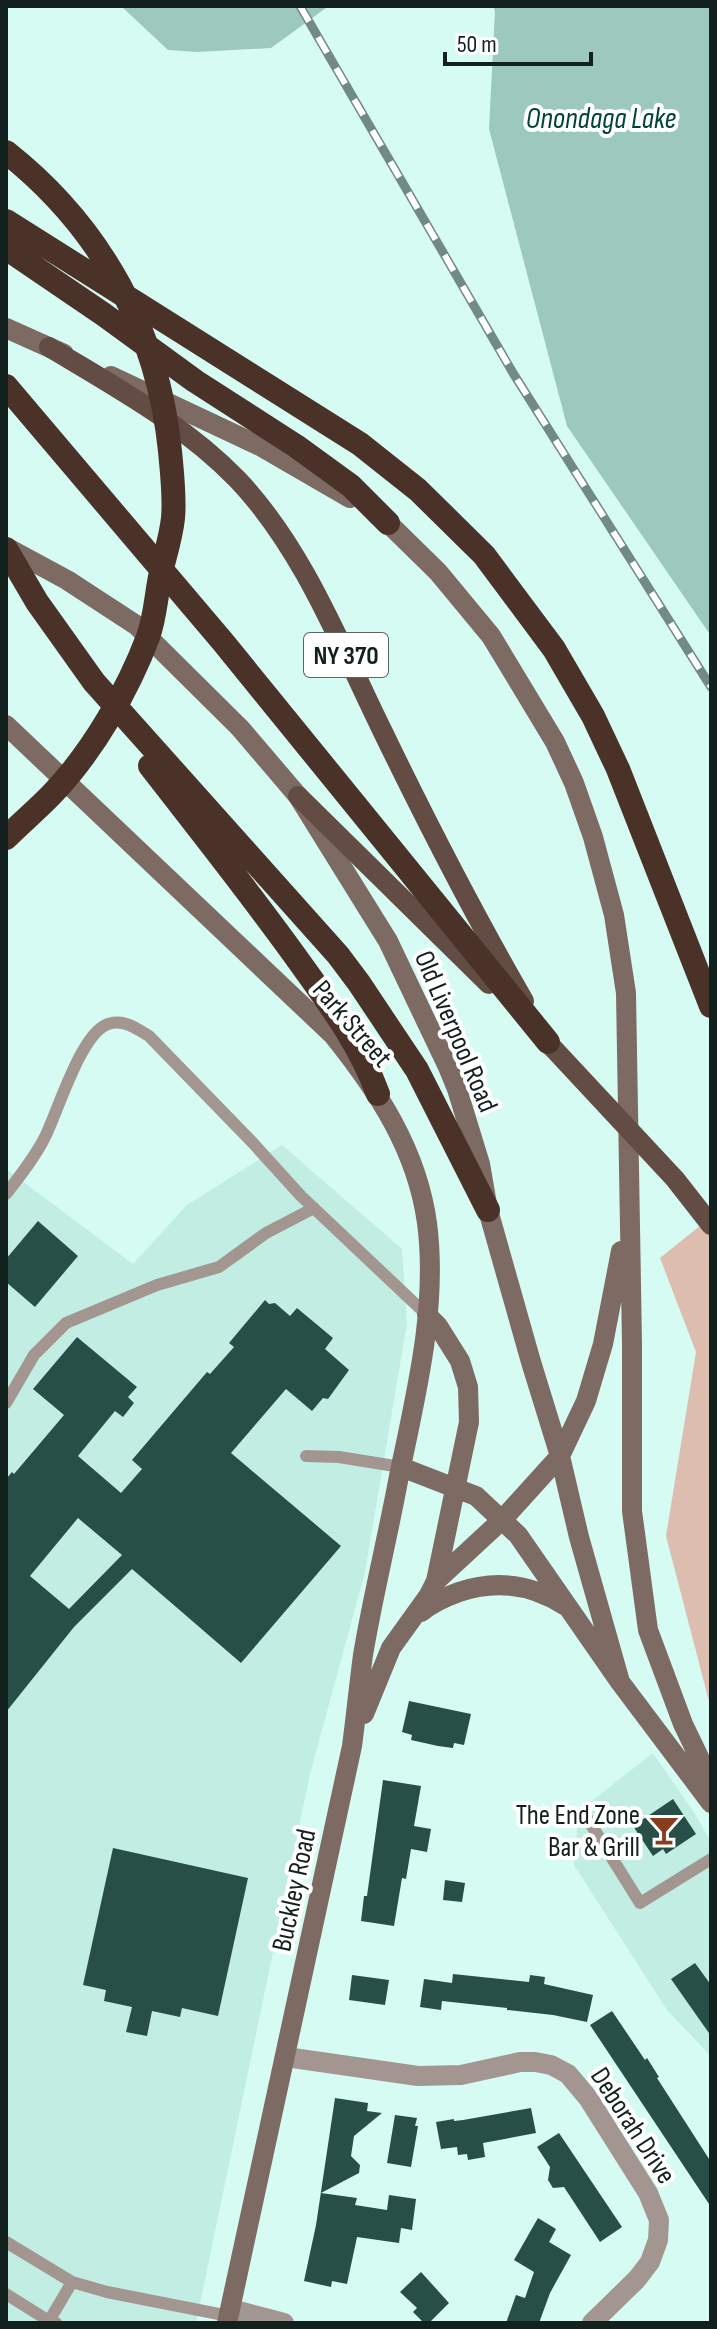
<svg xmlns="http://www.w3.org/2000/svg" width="717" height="2329" viewBox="0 0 717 2329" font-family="'Sofia Sans Condensed',sans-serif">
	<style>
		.built { fill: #c1ede3 }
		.green { fill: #dcbdb0 }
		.water { fill: #9dc8be }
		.building { fill: #284f47; fill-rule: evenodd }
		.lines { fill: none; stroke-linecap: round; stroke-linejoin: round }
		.lane { stroke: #a39690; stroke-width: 12 }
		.street { stroke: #a39690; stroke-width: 20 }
		.secondary { stroke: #7d6a63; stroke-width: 20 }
		.primary { stroke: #624c43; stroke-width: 20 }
		.highway { stroke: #4b3228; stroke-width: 24 }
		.rail-casing { stroke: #718a84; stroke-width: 9 }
		.rail { stroke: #fff; stroke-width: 6; stroke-dasharray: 18; stroke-linecap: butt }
		.labels { text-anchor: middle; stroke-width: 8; stroke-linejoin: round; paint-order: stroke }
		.shield { fill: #fff; stroke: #5a6462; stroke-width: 2 }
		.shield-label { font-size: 26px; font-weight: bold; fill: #13211e }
		.street-label { font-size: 28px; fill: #13211e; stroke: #fff }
		.poi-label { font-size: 28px; fill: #13211e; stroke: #fff; text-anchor: end }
		.water-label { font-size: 30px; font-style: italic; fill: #024339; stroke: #fff }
	</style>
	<rect width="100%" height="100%" fill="#d6fbf2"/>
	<path class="built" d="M282 1145 402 1249 407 1323 365 1572 310 1774 196 2323H6V1169L133 1264 187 1205Z
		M653 1753 695 1814 711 1842V2056L667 2010 574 1865 579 1811Z"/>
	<path class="green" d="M711 1217V1709L666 1536 696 1352 660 1258Z"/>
	<path class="water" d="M121 6 239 8 246 6H334L326 8 271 48 197 52 168 50Z
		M493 6H711V636L567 426 489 129 495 11Z"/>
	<path class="building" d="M38 1221 78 1256 35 1307 6 1282V1259Z
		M265 1300 269 1304 275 1303 290 1316 297 1308 333 1338 325 1349 349 1370 328 1399 323 1398 312 1411 286 1389 231 1453 341 1546 241 1663 132 1569 74 1627 6 1712V1479L12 1472 14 1474 64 1415 33 1389 77 1337 137 1387 128 1397 134 1403 123 1417 115 1411 78 1456 121 1493 142 1469 132 1460 207 1372 210 1374 234 1347 229 1343ZM78 1518 122 1555 69 1609 30 1576Z
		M409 1701 471 1714 464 1745 454 1743 453 1748 438 1746 411 1740 412 1735 402 1732Z
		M383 1780 421 1786 414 1826 431 1829 427 1852 411 1849 406 1879 402 1878 394 1926 361 1921 364 1896H367Z
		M673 1799 696 1834 666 1854 663 1849 653 1856 633 1826Z
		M113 1848 248 1878 218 2016 182 2008 180 2017 152 2011 147 2036 126 2032 132 2007 104 2001 106 1990 83 1985Z
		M445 1880 465 1883 462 1902 443 1900Z
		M695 1963 711 1985V2036L671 1979Z
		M453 1974 529 1982 530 1975 545 1977 544 1984 593 1995 587 2022 553 2015 507 2010V2008L442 2001 441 2010 420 2007 424 1979 452 1983Z
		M352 1975 389 1980 385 2005 349 2000Z
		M612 2011 645 2060 647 2058 659 2077 657 2078 711 2162V2207L590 2025Z
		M335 2098 368 2103 367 2111 382 2113 354 2136 351 2156 360 2165 359 2173 321 2193 357 2198 355 2205 387 2210 389 2195 416 2199 412 2230 401 2228 399 2243 357 2237 347 2284 332 2281 331 2287 304 2281 316 2225Z
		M531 2108 536 2133 483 2143 485 2157 468 2160 467 2154 458 2155 457 2147 441 2149 436 2122 454 2119V2121L463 2120Z
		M395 2115 417 2118 415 2126H418L411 2167 387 2163Z
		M559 2133 622 2227 600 2242 564 2187 553 2188 548 2180 550 2167 537 2147Z
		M538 2218 556 2229 549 2242 571 2255 550 2293 539 2323H506L516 2295 525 2298 534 2272 514 2260Z
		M421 2272 449 2303 429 2323H424L413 2312 417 2308 400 2292Z"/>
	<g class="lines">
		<path class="lane" d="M6 1194C20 1176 35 1157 45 1137 58 1111 81 1033 108 1024 124 1019 136 1028 149 1036L252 1142 301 1196 427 1315
			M6 1403 34 1355 66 1323 157 1285 219 1267 266 1233 314 1208
			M306 1456 339 1457 401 1467
			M587 1818 640 1903 711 1859
			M6 2242 72 2282 107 2292 229 2316
			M6 2294 49 2321 56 2323
			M49 2321 72 2282"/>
		<path class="street" d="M286 2057 418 2076 461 2075 520 2062H535L551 2065 568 2074 588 2098 648 2193 659 2220 658 2240 650 2262 637 2279 592 2323
			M231 2309 284 2323"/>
		<path class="secondary" d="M6 328 64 354
			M111 376 262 447 350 498
			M377 515 388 523 438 572 491 636 555 742 574 783 593 837 614 915 626 993 632 1344V1511L648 1630 683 1724 711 1782
			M6 547 67 580 136 625 240 728 298 796 388 941 448 1067 457 1089 480 1164 488 1210 531 1362 560 1456 579 1537 620 1682
			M6 725 333 1035C378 1091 417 1150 427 1223 438 1307 416 1394 399 1476 388 1536 373 1595 363 1655 359 1685 356 1716 352 1746L227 2323
			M427 1315 438 1326 460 1361 468 1387 469 1422 436 1581
			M401 1467 476 1496 518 1535 620 1682 711 1803
			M421 1612C433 1602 445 1597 459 1592 497 1579 533 1585 566 1606
			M364 1714 391 1648 429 1595 436 1581 503 1519 560 1456 586 1401 603 1344 621 1251"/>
		<path class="primary" d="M49 347C115 387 184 424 238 480 303 549 339 642 380 726 425 819 472 911 524 1001
			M298 796 489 984
			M538 1032 675 1179 711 1225"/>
		<path class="highway" d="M6 152C101 227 158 331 170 451 172 473 175 497 173 518 171 538 164 558 160 577 156 597 155 618 148 637 128 690 93 751 54 792 39 808 22 822 6 838
			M6 221 360 444 418 490 484 555 554 649 593 716 618 769 711 1006
			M6 248 103 314 195 381 296 446 351 486 388 523
			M6 386 223 642 548 1042
			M6 549 37 602 94 682 338 955 359 983 417 1070 488 1210
			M150 766C202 833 254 898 303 967 333 1009 360 1045 378 1094"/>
		<g class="rail-casing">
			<path id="rail" d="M300 6 513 373 711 687"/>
		</g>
		<use href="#rail" class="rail"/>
	</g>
	<defs>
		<g id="bar-bare" transform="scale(2.4)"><path d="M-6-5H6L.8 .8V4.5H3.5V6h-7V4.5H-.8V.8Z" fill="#863e1f" stroke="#fff" stroke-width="2.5" paint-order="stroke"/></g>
	</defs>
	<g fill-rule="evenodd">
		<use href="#bar-bare" x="664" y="1830"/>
	</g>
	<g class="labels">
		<rect class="shield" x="304" y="633" width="84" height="44" rx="6"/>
		<g class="shield-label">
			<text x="346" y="664">NY 370</text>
		</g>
		<g class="street-label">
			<text transform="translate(353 1023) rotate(49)" y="10">Park Street</text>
			<text transform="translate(457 1031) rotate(67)" y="10">Old Liverpool Road</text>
			<text transform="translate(293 1890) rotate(-78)" y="10">Buckley Road</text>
			<text transform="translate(634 2125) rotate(57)" y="10">Deborah Drive</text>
		</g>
		<g class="poi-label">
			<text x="640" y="1824">The End Zone<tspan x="640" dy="32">Bar &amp; Grill</tspan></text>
		</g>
		<g class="water-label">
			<text x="601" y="128">Onondaga Lake</text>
		</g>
	</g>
	<rect width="717" height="2329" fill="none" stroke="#13211e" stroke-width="16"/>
	<path d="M445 52v12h146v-12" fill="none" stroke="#13211e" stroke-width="4"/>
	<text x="457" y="52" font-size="24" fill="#13211e" stroke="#ffffff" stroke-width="6" paint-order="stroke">50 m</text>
</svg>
